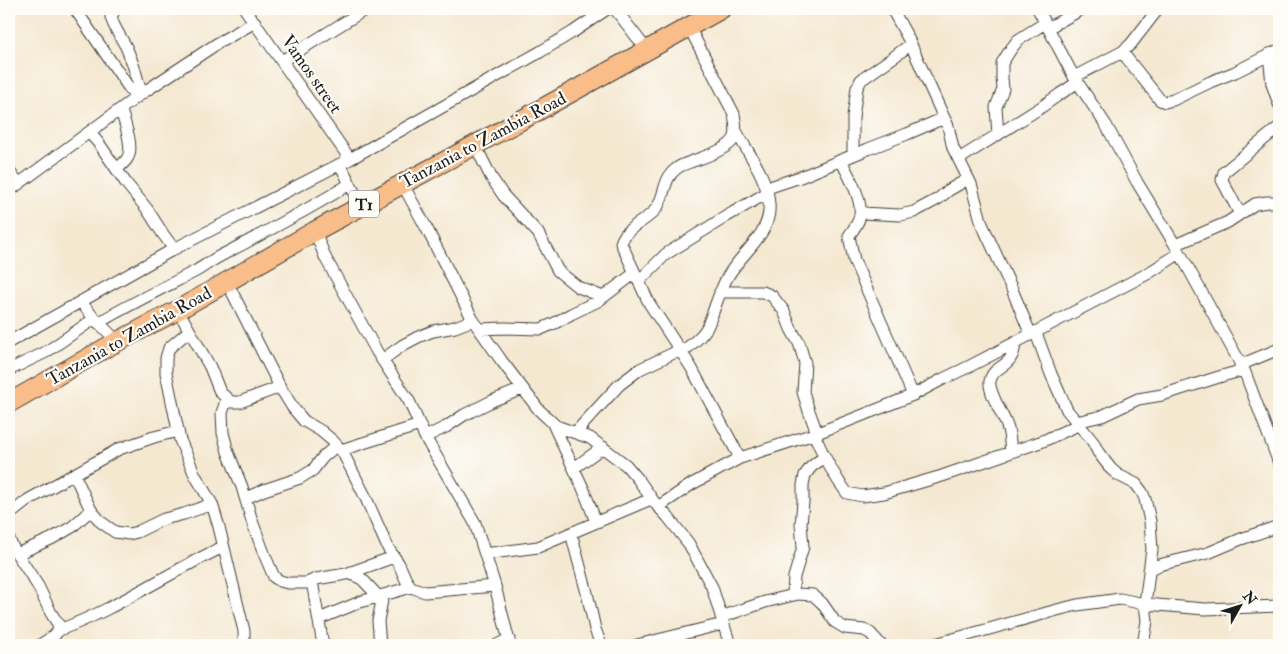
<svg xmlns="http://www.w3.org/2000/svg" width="1288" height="654" viewBox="0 0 1288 654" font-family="'IM FELL Double Pica',serif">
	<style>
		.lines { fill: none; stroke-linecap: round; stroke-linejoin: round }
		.minor-casing { stroke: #3c3b37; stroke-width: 13 }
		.trunk-casing { stroke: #3c3b37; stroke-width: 21 }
		.minor { stroke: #fff; stroke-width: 11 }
		.trunk { stroke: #f8bd89; stroke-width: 19 }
		.labels { text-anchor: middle; stroke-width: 4.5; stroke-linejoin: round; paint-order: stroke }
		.shield { fill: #fdfcf7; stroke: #605f5e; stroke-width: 1 }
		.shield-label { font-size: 16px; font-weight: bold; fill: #1c1c1c }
		.street-label { font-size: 18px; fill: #1c1c1c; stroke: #fdfcf7 }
	</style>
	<rect width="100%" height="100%" fill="#fdfcf7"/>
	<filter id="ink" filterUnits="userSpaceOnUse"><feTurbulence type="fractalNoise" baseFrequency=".02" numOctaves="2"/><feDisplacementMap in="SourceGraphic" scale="10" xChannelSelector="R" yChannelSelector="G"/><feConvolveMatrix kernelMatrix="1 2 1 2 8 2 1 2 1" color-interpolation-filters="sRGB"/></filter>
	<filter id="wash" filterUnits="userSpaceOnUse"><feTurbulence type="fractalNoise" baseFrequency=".0096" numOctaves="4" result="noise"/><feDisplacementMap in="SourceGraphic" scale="20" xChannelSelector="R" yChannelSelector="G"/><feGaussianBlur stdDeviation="1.12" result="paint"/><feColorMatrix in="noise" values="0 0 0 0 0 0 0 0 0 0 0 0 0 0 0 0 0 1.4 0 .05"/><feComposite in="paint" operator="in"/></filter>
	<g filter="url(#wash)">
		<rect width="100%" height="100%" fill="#f4e8d1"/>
	</g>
	<g filter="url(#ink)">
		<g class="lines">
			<g class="minor-casing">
				<path id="minor" d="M75 9 136 98
					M115 9 111 17C114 29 122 38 127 49 133 63 138 79 141 94
					M245 9 350 159
					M615 9 647 50
					M892 9 908 38 944 118 948 126 953 148 971 184 982 224 1011 287 1031 335
					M1038 9 1074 77 1106 125 1137 182 1180 253 1244 370 1279 463
					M689 27 734 114C735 121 737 129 735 137 731 148 705 157 693 161 688 163 680 165 676 169 663 178 665 198 656 209 645 223 627 225 621 243L649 303 691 367 740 458
					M1048 28 1082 9
					M1122 52 1160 100 1165 102 1173 100 1210 82 1235 72 1279 50
					M1269 54 1272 84 1279 104
					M282 61 366 9
					M1074 77 1122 52 1131 44 1155 13
					M89 132 100 145 126 183 147 209 163 234 174 249
					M998 135 996 107 1003 89 1002 78V63L1011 49 1018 40 1045 23
					M475 145 491 177 503 195 538 233 558 271 578 287 603 297
					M853 155V117L857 88 861 80 895 56 911 44
					M959 159 1040 108 1060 94 1078 82
					M841 160C848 175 865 202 859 219 857 225 852 231 849 236L854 260 913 395
					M340 164 361 206
					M117 169C121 165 126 162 128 157 134 146 124 122 121 110
					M9 171 18 184
					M402 183 427 229 473 320 501 360 539 410 556 426 590 438 626 465 638 479 654 502 668 517 689 544 712 587 730 645
					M767 188 803 176 868 149 907 134 944 118
					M9 191 141 94 218 43 255 22
					M861 213 900 215 914 212 938 199 949 190 968 179
					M1240 214 1222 180 1224 172 1279 127
					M315 231 325 257 377 352 409 401 425 437 475 523 495 586 510 645
					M1175 245 1228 222 1255 204 1267 202H1279
					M639 281 666 254 727 216 767 193
					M227 282 280 387 293 408 304 421 321 431 334 442 343 453 365 496 388 548 399 564 406 580 411 587 425 592 495 586
					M720 292H763L772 296 784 311 791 329 799 343 805 363 803 392 809 411 817 433
					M81 302 93 317 118 342
					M178 310 210 367 220 392 231 402H240L280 387
					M98 323C130 304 163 288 196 271 206 265 215 258 226 253 268 231 309 209 350 184
					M480 329 504 328 541 329 555 323 571 314 598 301 635 273
					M189 331 169 348 166 358V373L180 440 195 475 212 504 219 527 244 631V645
					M1036 333 1051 374 1067 410 1093 442 1098 452 1111 469 1118 475 1136 484 1142 492 1145 499 1150 521 1152 549 1145 604 1147 621 1143 645
					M9 342 174 249 350 159 540 52 573 32 607 9
					M681 353C690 345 700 339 706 329 709 325 710 319 712 315 717 301 721 288 728 276 742 252 772 233 769 204 768 178 748 153 736 131
					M382 360 403 345 418 337 433 331 455 327 473 320
					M1240 365 1279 349
					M9 370 46 352 94 319
					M227 398 222 413 223 433 228 452 242 487 252 521 265 556 274 577 280 581 288 583H307L316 579 346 574 394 557
					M1076 422 1102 416 1138 399 1162 395 1222 376 1244 370
					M553 424 583 488 596 522
					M575 433 619 385 640 369 680 350
					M814 434C823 455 833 475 847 493L862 496 884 493 942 476 1043 441 1078 425
					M425 437 446 427 464 415 492 401 522 389
					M341 450 420 425
					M1011 452C1010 445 1010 436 1008 429 1004 415 988 393 990 381 994 363 1013 370 1015 343
					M574 468 603 447
					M74 474 91 510 101 522 115 532 129 534 137 532 164 519 184 514 212 504
					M246 498 264 490 300 478 313 470 323 457 337 445
					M658 507 692 484 740 458 820 432 881 408 913 395 943 379 970 366 1147 274 1180 253
					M9 515 28 500 119 449 154 437 178 431
					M571 533 587 593 595 629 601 645
					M9 539 12 546 38 586 51 613 58 624 59 630 54 636 40 645
					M17 554 51 539 72 527 91 510
					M485 554 538 547 651 499
					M1149 570 1159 565 1208 553 1241 539 1279 526
					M349 573 362 579 378 596
					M312 581 323 645
					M793 595 794 577 803 547 801 524 803 502V485L805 475 811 467 824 457
					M721 617 765 602 798 594 813 595 822 603 835 622 845 628 864 630 870 633 881 645
					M319 619 360 602 411 587
					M59 630C117 609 167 573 223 547
					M380 645 378 621 383 595
					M497 645 509 639
					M637 645 723 624
					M932 645 1057 610 1077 605 1120 599 1145 604 1205 609 1279 606"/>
			</g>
			<g class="trunk-casing">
				<path id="trunk" d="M9 403 109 346 178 310 315 231 527 117 721 9"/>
			</g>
			<use href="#minor" class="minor"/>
			<use href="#trunk" class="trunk"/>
		</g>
	</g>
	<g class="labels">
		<rect class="shield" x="349" y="190.5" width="30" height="27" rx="4"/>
		<g class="shield-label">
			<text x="364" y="210">T1</text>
		</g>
		<g class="street-label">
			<text transform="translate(312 74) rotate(55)" y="6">Vamos street</text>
			<text transform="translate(483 140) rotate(-28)" y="6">Tanzania to Zambia Road</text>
			<text transform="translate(129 336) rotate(-29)" y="6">Tanzania to Zambia Road</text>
		</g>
	</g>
	<rect width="1288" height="654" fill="none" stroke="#fdfcf7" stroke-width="30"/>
	<g transform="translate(1240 606) rotate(51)" stroke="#fdfcf7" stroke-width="4" paint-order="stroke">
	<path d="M0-4L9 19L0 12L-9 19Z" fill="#1c1c1c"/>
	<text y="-8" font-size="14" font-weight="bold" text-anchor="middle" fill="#1c1c1c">N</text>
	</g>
</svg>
